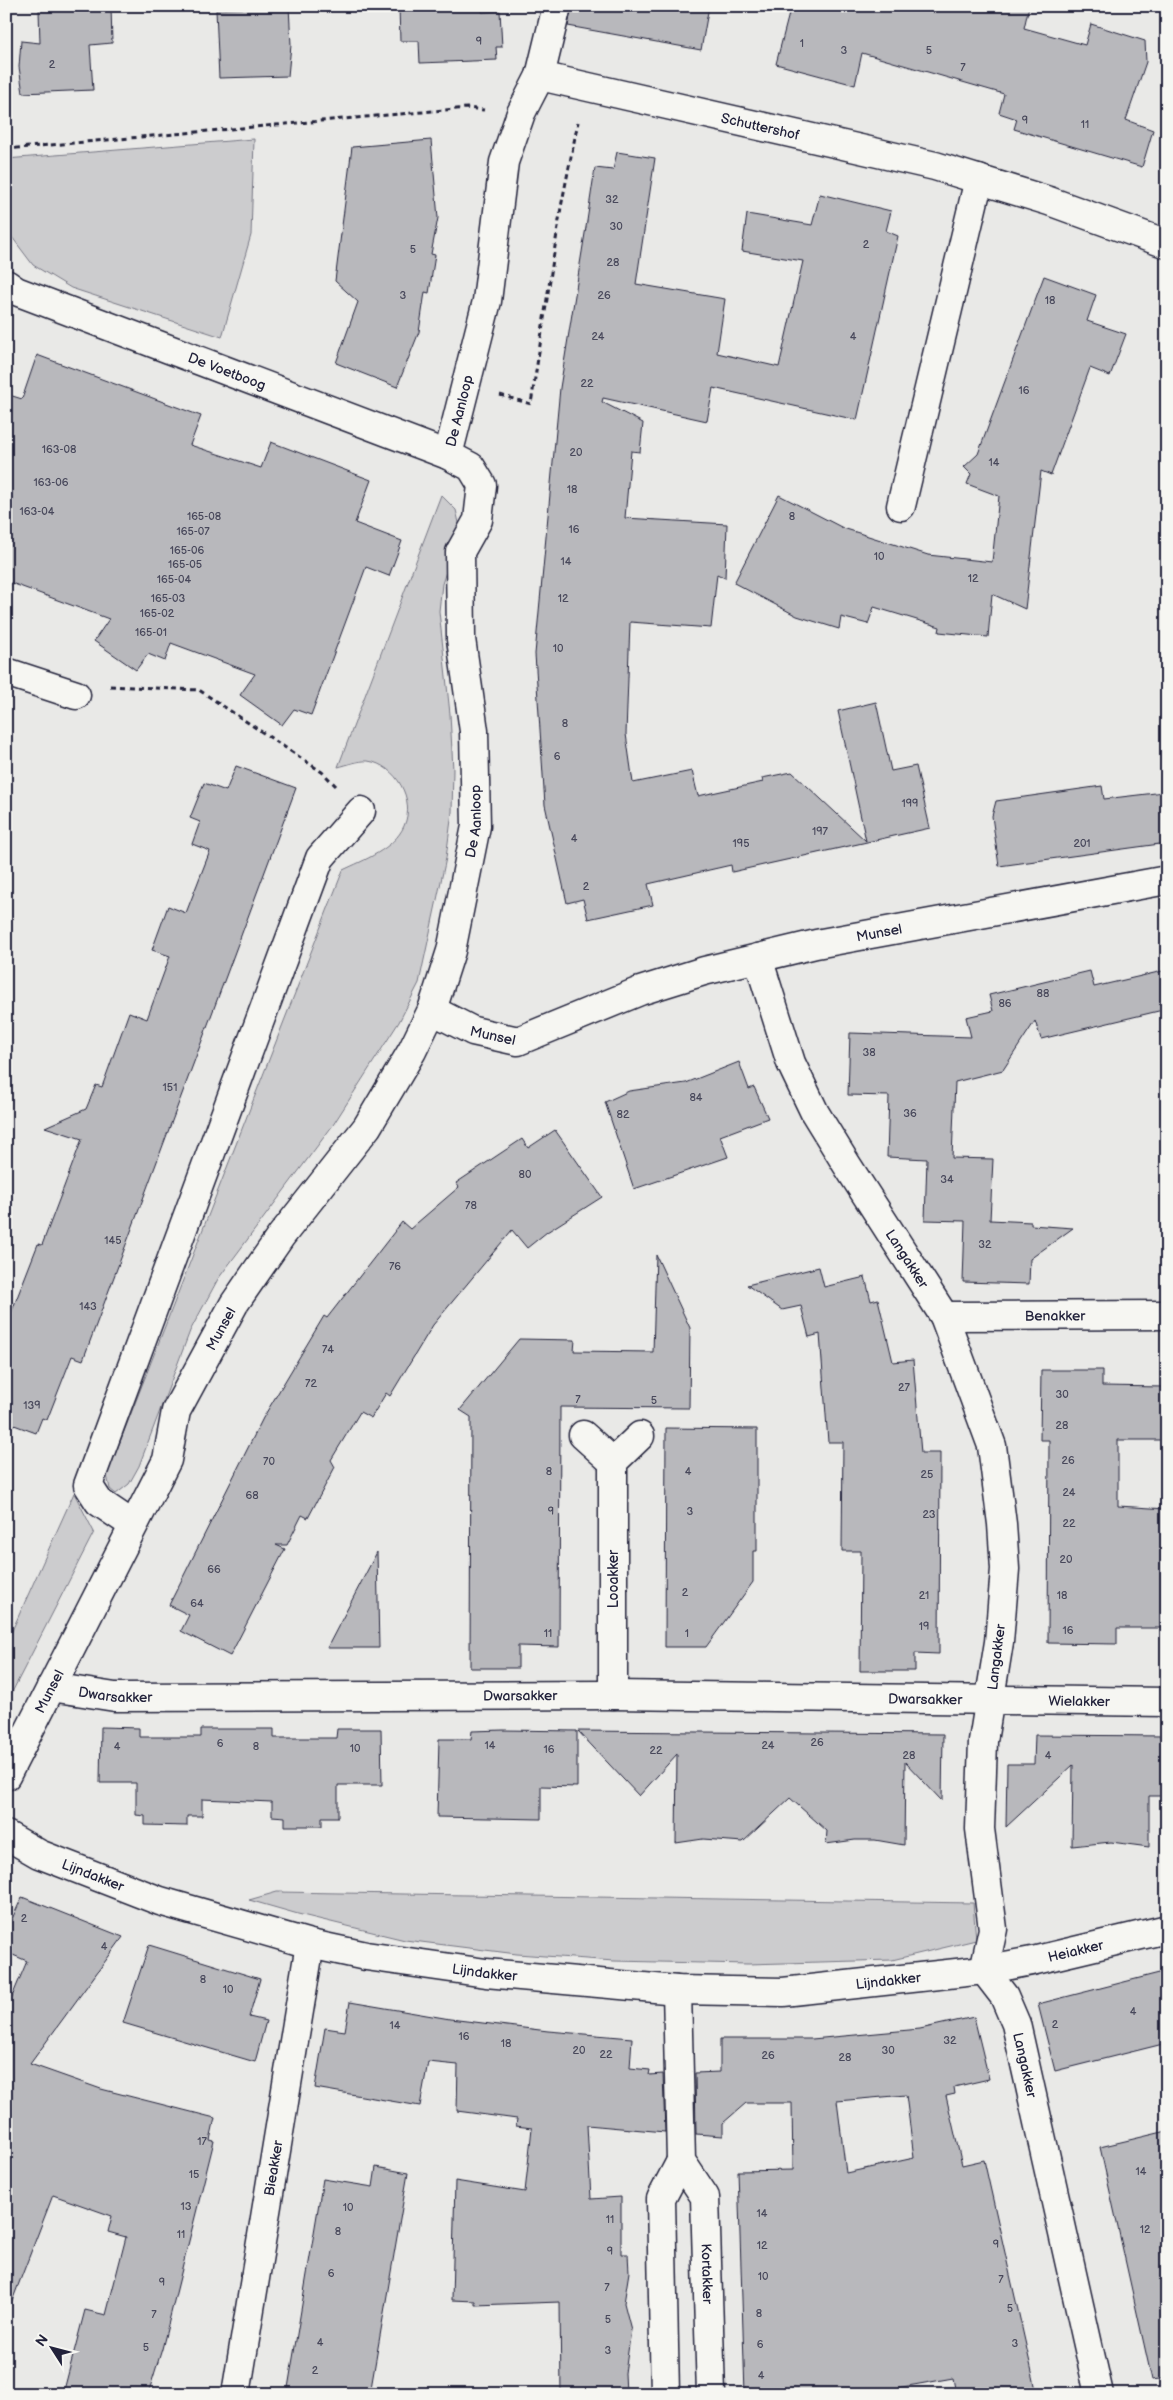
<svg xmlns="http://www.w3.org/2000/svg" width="1173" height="2400" viewBox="0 0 1173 2400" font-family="'Balsamiq Sans',sans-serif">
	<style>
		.green { fill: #ccccce; stroke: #777784 }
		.building { fill: #b8b8bc; stroke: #22223b; fill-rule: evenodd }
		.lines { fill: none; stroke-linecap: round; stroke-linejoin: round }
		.street-casing { stroke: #22223b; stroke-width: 31 }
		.path { stroke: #22223b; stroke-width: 3; stroke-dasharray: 5 4; stroke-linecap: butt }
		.street { stroke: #f6f6f2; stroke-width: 28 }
		.labels { text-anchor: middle; stroke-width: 4.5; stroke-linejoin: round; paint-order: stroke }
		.number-label { font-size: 11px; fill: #48485b }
		.street-label { font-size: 14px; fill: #22223b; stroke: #f6f6f2 }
	</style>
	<rect width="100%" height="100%" fill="#e9e9e7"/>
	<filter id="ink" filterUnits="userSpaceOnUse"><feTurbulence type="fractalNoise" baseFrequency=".02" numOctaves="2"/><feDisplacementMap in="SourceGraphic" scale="10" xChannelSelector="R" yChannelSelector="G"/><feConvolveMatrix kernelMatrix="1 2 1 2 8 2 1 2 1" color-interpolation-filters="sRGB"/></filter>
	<g filter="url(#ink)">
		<path class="green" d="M254 139 251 235 222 337 71 288 33 265 6 229V159Z
			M441 495 456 510 460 527 442 584 439 611 450 714 453 770 452 812 446 858 419 983 399 1022 333 1125 218 1279 190 1331 139 1466 129 1484 116 1494 110 1489 107 1475 343 870C364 860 394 849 404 826 416 800 396 765 368 761 359 760 347 765 338 767Z
			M74 1493 94 1532 6 1704V1644Z
			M277 1892 973 1903 976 1940 892 1960 748 1964 614 1961 517 1954 405 1940 298 1914 249 1900Z"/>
		<path class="building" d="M53 6H111L112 43 90 45 93 90 23 93 19 67 21 41 40 43 39 10 54 9Z
			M289 6 291 45 288 76 219 78 216 10Z
			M399 6H482V12L500 11 502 47H496L497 60 420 63 419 41H400Z
			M572 6H709L701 50 568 26Z
			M791 6H1029L1024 28 1085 45 1091 24 1145 41 1146 62 1126 120 1153 130 1142 167 1014 129 1017 119 999 113 1004 94 862 53 855 85 776 64Z
			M431 140 438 218 431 254 435 255 429 293 425 292 419 332 397 387 336 363 358 302 335 281 352 147Z
			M617 152 655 158 636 284 725 299 717 353 779 367 803 261 742 251 747 214 812 225 820 194 891 211 886 231 898 236 857 420 713 388 707 421 603 398 602 402 643 423 640 452 631 451 625 518 727 524 725 578 717 574 711 628 630 622 626 734 633 783 692 771 698 796 763 782 762 778 792 772 866 841 838 711 876 702 891 771 916 766 930 828 732 872 731 865 648 884 653 905 588 919 583 899 567 903 545 805 535 654 560 388 587 221 595 168 613 170Z
			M1044 276 1096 295 1087 321 1126 334 1110 376 1090 368 1051 475 1041 471 1025 609 992 594 988 637 939 632 940 627 874 607 868 624 841 617 839 629 797 616 734 583 779 495 843 528 928 555 992 562 999 496 967 484 971 474 964 467 978 454Z
			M37 355 201 416 190 445 261 468 271 442 371 480 355 523 402 541 389 576 366 567 311 715 294 709 282 725 240 695 255 674 171 643 165 661 148 654 136 670 94 641 109 619 6 581V394L22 399Z
			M236 766 296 788 83 1360 72 1356 47 1420 42 1418 36 1433 6 1422V1326L38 1244 42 1245 82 1139 45 1127 86 1109 96 1085 102 1087 129 1012 147 1019 170 956 152 950 168 906 186 913 210 851 192 844 200 822 190 818 204 783 226 791Z
			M1102 786 1104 799 1164 792 1167 813V843L999 866 992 816 996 801Z
			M1167 970V1009L1041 1039 1035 1021 1003 1070 955 1082 952 1158 993 1159 990 1220 1031 1222V1225L1073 1228 1030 1259 1029 1284 963 1282 965 1221 925 1220 927 1159 887 1157 889 1096 848 1095 850 1033 971 1037 966 1017 993 1011 989 995 1090 971 1094 987Z
			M739 1062 749 1089 754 1087 768 1118 720 1136 728 1157 634 1189 605 1102 629 1091 686 1083Z
			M555 1130 602 1197 547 1232 527 1248 512 1230 433 1325 390 1396 386 1393 371 1418 360 1412 331 1460 335 1467 308 1518 302 1515 287 1545H276L285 1549 230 1656 181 1631 189 1615 169 1605 263 1418 324 1316 327 1318 402 1222 410 1229 459 1187 456 1183 522 1139 528 1148Z
			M656 1255 690 1328 689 1408 560 1407 559 1647 518 1646V1668H470L471 1417 460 1410 519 1339 575 1340 574 1351 653 1352Z
			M819 1267 824 1287 865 1277 871 1301 878 1299 893 1362 913 1360 921 1453H940L939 1654 915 1653V1671H860L861 1551H842L843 1442H828L820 1334 809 1337 801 1306 782 1310 747 1285Z
			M1041 1370H1102V1386L1163 1387 1162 1440H1118V1506L1167 1509V1628H1117V1644L1048 1643 1049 1440H1040Z
			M666 1428 757 1429V1551H753V1582L706 1647H665Z
			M377 1552 379 1648H327Z
			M101 1727 139 1728V1737H201V1729H274V1738H336L337 1729H381L382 1785H338V1817H322V1826H285V1817L272 1816V1802L202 1799V1816H187V1826L145 1825V1816L136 1815V1783H100Z
			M503 1730 577 1731V1787L541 1786V1819L437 1817 439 1739H471L472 1731Z
			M578 1731 943 1734 942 1801 905 1762 904 1845 875 1840H855L826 1844 827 1831 790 1798 743 1842 703 1839 676 1843 677 1754 639 1796Z
			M1035 1735 1167 1736V1796H1149V1847L1111 1842 1072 1846 1073 1765 1006 1827 1007 1764H1034Z
			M22 1897 123 1937 30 2064 101 2089 215 2118 210 2140 214 2141 162 2349 148 2394H63L85 2310 106 2315 126 2237 108 2232 112 2216 53 2195 9 2309H6V2011L27 1961 6 1952V1932Z
			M149 1945 260 1979 249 2017 266 2021 255 2062 123 2023Z
			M1167 1971V2043L1055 2071 1038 2004Z
			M350 2002 450 2019 548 2031 632 2038 630 2068 650 2070 649 2075 663 2074 665 2132 587 2125 591 2199 621 2197V2254H628L629 2272 624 2303 631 2330 625 2373 626 2394H561L560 2302 475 2305V2301L452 2300 455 2181 525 2192 532 2128 516 2126 517 2119 457 2111 458 2065 428 2062 420 2106 315 2088 325 2028 345 2031Z
			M974 2017 989 2079 954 2087 955 2094 946 2096 962 2165 984 2160 1037 2394H956L953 2378 863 2394H745L738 2171 793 2170 792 2103H746L723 2123V2136L696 2134 695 2073 720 2072V2039H812L920 2029ZM906 2095 914 2158 846 2173 837 2101Z
			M1167 2131V2378L1152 2380 1100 2147Z
			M376 2167 408 2173 370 2394H287L323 2179 373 2187Z"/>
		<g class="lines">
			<g class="street-casing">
				<g id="street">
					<path id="s1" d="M540 76 935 166 1049 201 1167 244"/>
					<path id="s2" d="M6 284 16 291 448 455"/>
					<path d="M901 506 979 179"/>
					<path d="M6 672 76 695"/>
					<path id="s3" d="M758 958 791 1063 815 1113 847 1165 944 1316 992 1446 1002 1524 1005 1569 999 1642 983 1741 980 1829 993 1929 984 1970 1004 1996 1016 2024 1099 2394"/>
					<path id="s4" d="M432 1010 451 951 476 826 474 731 461 639 460 552 478 520 482 485 471 467 448 455 487 301 504 162 521 113 540 76 557 6"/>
					<path id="s5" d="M944 1316 1167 1315"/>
					<path d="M583 1435 613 1462"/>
					<path d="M133 1525 99 1502 88 1485 320 858 361 811"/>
					<path id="s6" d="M51 1687 115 1697 613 1695 1167 1702"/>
					<path d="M613 1695V1462L640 1436"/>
					<path id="s7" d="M6 1776 167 1460 176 1411 234 1304 281 1236 367 1127 412 1051 432 1010 473 1031 518 1041 640 991 704 971 816 944 1167 880"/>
					<path id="s8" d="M6 1835 39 1854 160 1901 310 1944 366 1956 486 1973 677 1990 783 1992 984 1970 1032 1961 1167 1929"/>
					<path id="s9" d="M677 1990 681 2161 705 2197 711 2394"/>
					<path id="s10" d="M236 2394 310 1944"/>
					<path d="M665 2394 661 2199 681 2161"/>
				</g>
			</g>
			<path class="path" d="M6 149 467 108 484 110
				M500 395 531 404 561 207 578 122
				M110 686 199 690 322 772 336 786"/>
			<use href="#street" class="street"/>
		</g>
	</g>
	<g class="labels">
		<g class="number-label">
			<text x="479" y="45">9</text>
			<text x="802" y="47">1</text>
			<text x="844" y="54">3</text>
			<text x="929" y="54">5</text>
			<text x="52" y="68">2</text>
			<text x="963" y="71">7</text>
			<text x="1025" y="124">9</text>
			<text x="1085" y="128">11</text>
			<text x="612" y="203">32</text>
			<text x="616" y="230">30</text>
			<text x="866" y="248">2</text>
			<text x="413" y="253">5</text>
			<text x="613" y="266">28</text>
			<text x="403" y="299">3</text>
			<text x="604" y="299">26</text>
			<text x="1050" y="304">18</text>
			<text x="598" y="340">24</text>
			<text x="853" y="340">4</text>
			<text x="587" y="387">22</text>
			<text x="1024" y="394">16</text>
			<text x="59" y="453">163-08</text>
			<text x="576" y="456">20</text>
			<text x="994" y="466">14</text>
			<text x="51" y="486">163-06</text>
			<text x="572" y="493">18</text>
			<text x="37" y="515">163-04</text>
			<text x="204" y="520">165-08</text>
			<text x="792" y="520">8</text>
			<text x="574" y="533">16</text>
			<text x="193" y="535">165-07</text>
			<text x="187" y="554">165-06</text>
			<text x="879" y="560">10</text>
			<text x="566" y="565">14</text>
			<text x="185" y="568">165-05</text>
			<text x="973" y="582">12</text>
			<text x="174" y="583">165-04</text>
			<text x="168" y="602">165-03</text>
			<text x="563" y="602">12</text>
			<text x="157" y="617">165-02</text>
			<text x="151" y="636">165-01</text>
			<text x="558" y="652">10</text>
			<text x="565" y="727">8</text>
			<text x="557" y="760">6</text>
			<text x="910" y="807">199</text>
			<text x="820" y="835">197</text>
			<text x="574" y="842">4</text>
			<text x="741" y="847">195</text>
			<text x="1082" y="847">201</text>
			<text x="586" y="890">2</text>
			<text x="1043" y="997">88</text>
			<text x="1005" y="1007">86</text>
			<text x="869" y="1056">38</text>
			<text x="170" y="1091">151</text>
			<text x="696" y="1101">84</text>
			<text x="910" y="1117">36</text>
			<text x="623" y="1118">82</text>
			<text x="525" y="1178">80</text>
			<text x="947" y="1183">34</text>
			<text x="471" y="1209">78</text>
			<text x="113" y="1244">145</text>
			<text x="985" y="1248">32</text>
			<text x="395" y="1270">76</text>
			<text x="88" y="1310">143</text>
			<text x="328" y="1353">74</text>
			<text x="311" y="1387">72</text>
			<text x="904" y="1391">27</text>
			<text x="1062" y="1398">30</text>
			<text x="578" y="1403">7</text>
			<text x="654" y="1404">5</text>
			<text x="32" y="1409">139</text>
			<text x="1062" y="1429">28</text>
			<text x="1068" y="1464">26</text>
			<text x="269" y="1465">70</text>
			<text x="549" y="1475">8</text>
			<text x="688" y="1475">4</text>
			<text x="927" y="1478">25</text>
			<text x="1069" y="1496">24</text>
			<text x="252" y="1499">68</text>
			<text x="551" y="1515">9</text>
			<text x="690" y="1515">3</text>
			<text x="929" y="1518">23</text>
			<text x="1069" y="1527">22</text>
			<text x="1066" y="1563">20</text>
			<text x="214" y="1573">66</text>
			<text x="685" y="1596">2</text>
			<text x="924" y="1599">21</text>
			<text x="1062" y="1599">18</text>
			<text x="197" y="1607">64</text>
			<text x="924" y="1630">19</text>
			<text x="1068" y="1634">16</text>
			<text x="548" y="1637">11</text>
			<text x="687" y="1637">1</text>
			<text x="817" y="1746">26</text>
			<text x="220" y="1747">6</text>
			<text x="490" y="1749">14</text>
			<text x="768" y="1749">24</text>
			<text x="117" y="1750">4</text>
			<text x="256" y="1750">8</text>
			<text x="355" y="1752">10</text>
			<text x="549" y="1753">16</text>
			<text x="656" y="1754">22</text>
			<text x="909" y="1759">28</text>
			<text x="1048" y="1759">4</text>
			<text x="24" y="1922">2</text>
			<text x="104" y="1950">4</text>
			<text x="203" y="1983">8</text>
			<text x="228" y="1993">10</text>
			<text x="1133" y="2015">4</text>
			<text x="1055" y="2028">2</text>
			<text x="395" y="2029">14</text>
			<text x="464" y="2040">16</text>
			<text x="950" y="2044">32</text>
			<text x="506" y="2047">18</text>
			<text x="579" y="2054">20</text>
			<text x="888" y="2054">30</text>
			<text x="606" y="2058">22</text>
			<text x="768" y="2059">26</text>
			<text x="845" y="2061">28</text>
			<text x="202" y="2145">17</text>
			<text x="1141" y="2175">14</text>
			<text x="194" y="2178">15</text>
			<text x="186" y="2210">13</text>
			<text x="348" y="2211">10</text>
			<text x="762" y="2217">14</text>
			<text x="610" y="2223">11</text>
			<text x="1145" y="2233">12</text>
			<text x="338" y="2235">8</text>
			<text x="181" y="2238">11</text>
			<text x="996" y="2248">9</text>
			<text x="762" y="2249">12</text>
			<text x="610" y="2255">9</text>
			<text x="331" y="2277">6</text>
			<text x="763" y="2280">10</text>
			<text x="1001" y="2283">7</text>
			<text x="162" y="2286">9</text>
			<text x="607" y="2291">7</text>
			<text x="1010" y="2312">5</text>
			<text x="759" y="2317">8</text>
			<text x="154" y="2318">7</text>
			<text x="608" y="2323">5</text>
			<text x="320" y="2346">4</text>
			<text x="1015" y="2347">3</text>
			<text x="760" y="2348">6</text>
			<text x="146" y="2351">5</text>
			<text x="608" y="2354">3</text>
			<text x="315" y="2374">2</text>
			<text x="761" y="2379">4</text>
		</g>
		<g class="street-label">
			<text dy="5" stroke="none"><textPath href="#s1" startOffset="226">Schuttershof</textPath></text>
			<text dy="5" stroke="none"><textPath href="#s2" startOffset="238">De Voetboog</textPath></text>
			<text dy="5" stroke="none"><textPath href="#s4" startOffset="629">De Aanloop</textPath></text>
			<text dy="5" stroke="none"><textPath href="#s4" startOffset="194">De Aanloop</textPath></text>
			<text dy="5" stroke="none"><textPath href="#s7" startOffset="1352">Munsel</textPath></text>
			<text dy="5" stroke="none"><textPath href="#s7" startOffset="948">Munsel</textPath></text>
			<text dy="5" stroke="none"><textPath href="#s3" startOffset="338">Langakker</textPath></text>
			<text dy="5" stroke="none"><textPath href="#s5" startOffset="111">Benakker</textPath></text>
			<text dy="5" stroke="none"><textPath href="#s7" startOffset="498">Munsel</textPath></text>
			<text transform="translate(613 1579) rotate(-90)" y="5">Looakker</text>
			<text transform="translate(996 1657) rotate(-83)" y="5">Langakker</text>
			<text dy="5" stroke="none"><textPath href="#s7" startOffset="95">Munsel</textPath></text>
			<text dy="5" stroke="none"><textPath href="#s6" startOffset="65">Dwarsakker</textPath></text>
			<text dy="5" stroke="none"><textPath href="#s6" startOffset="470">Dwarsakker</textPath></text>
			<text dy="5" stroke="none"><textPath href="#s6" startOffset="875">Dwarsakker</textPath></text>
			<text dy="5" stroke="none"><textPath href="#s6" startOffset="1029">Wielakker</textPath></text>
			<text dy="5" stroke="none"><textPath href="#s8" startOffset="96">Lijndakker</textPath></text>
			<text dy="5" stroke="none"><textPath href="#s8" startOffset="1096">Heiakker</textPath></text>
			<text dy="5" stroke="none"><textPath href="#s8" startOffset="501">Lijndakker</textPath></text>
			<text dy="5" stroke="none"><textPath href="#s8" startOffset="906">Lijndakker</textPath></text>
			<text dy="5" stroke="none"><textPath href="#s3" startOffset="1178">Langakker</textPath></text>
			<text dy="5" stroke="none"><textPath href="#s10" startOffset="229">Bieakker</textPath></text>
			<text dy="5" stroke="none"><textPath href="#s9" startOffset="291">Kortakker</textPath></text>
		</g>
	</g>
	<rect width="1173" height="2400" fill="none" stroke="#f6f6f2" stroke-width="25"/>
	<rect x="12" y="12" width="1148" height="2375" fill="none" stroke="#22223b" stroke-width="2" filter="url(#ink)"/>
	<g transform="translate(52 2348) rotate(306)" stroke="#f6f6f2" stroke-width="4" paint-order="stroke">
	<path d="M0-4L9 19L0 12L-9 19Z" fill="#22223b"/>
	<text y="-8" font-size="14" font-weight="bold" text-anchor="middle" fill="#22223b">N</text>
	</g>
</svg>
